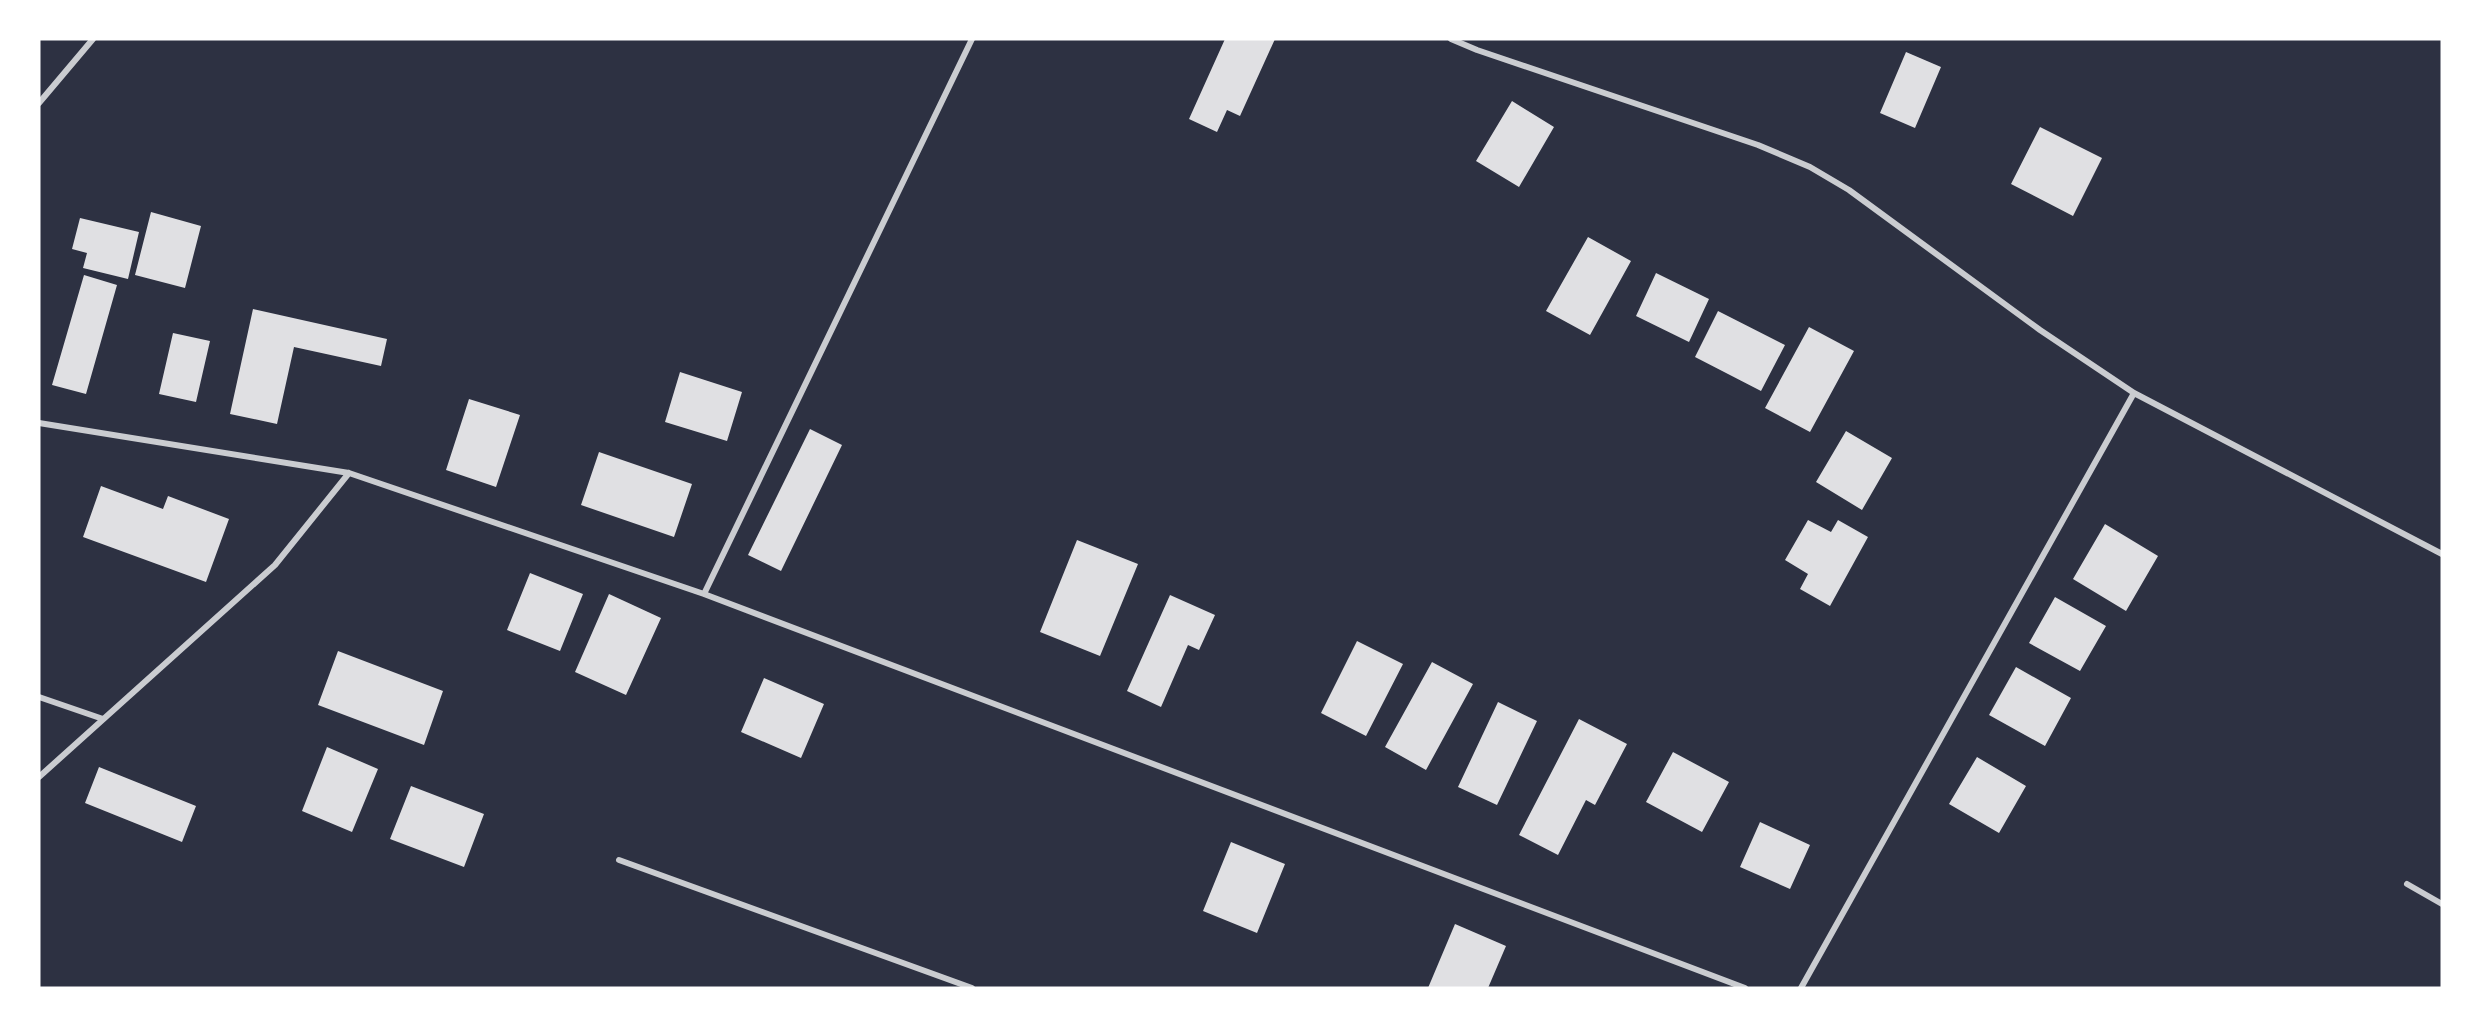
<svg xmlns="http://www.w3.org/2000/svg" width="2481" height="1027" viewBox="0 0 2481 1027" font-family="Overpass,sans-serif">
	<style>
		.building { fill: #e0e0e3 }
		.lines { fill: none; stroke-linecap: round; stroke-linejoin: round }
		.minor { stroke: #caccd0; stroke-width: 6 }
	</style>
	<rect width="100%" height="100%" fill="#2d3142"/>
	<path class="building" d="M1225 39H1275L1240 116 1227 110 1217 132 1189 119Z
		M1906 52 1941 67 1915 128 1880 113Z
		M1512 101 1554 127 1519 187 1476 161Z
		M2040 127 2102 158 2073 216 2011 184Z
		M151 212 201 226 185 288 135 275Z
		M80 218 139 232 128 279 83 268 87 253 72 249Z
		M1588 237 1631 261 1590 335 1546 311Z
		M1656 273 1709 299 1689 342 1636 316Z
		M84 275 117 285 86 394 52 385Z
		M253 309 387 339 381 366 294 347 277 424 230 414Z
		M1718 311 1785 345 1761 391 1695 357Z
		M1809 327 1854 351 1810 432 1765 408Z
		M173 333 210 341 196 402 159 394Z
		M680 372 742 392 727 441 665 422Z
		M469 399 520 415 496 487 446 470Z
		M810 429 842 445 781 571 748 555Z
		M1846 431 1892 458 1862 510 1816 482Z
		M599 452 692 484 674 537 581 505Z
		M101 486 163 509 168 496 229 519 206 582 83 537Z
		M1808 520 1831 532 1838 520 1868 537 1830 606 1800 589 1808 574 1785 560Z
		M2105 524 2158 556 2126 611 2073 579Z
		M1077 540 1138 564 1100 656 1040 632Z
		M530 573 583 594 560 651 507 630Z
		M609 594 661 618 626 695 575 672Z
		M1170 595 1215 615 1199 650 1188 645 1161 707 1127 691Z
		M2055 597 2106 626 2080 671 2029 643Z
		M1357 641 1403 664 1366 736 1321 713Z
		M338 651 443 691 424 745 318 705Z
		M1432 662 1473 684 1426 770 1385 747Z
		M2016 667 2071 698 2045 746 1989 715Z
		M764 678 824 704 801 758 741 732Z
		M1498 702 1537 721 1497 805 1458 787Z
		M1579 719 1627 744 1595 805 1586 800 1558 855 1519 835Z
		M327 747 378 769 352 832 302 811Z
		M1673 752 1729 782 1702 832 1646 802Z
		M1977 757 2026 786 1999 833 1949 804Z
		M99 767 196 806 182 842 85 803Z
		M411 786 484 814 464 867 390 839Z
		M1760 822 1810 845 1790 889 1740 867Z
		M1231 842 1285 864 1257 933 1203 911Z
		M1455 924 1506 946 1488 988H1428Z"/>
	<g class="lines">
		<path class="minor" d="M1451 39 1477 50 1758 145 1810 167 1849 190 2040 330 2134 393 2442 554
			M39 103 93 39
			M39 423 349 473 704 594 1745 988
			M704 594 972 39
			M39 697 103 719
			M39 777 275 565 349 473
			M619 860 972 988
			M2407 884 2442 904
			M1801 988 2134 393"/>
	</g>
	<rect width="2481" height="1027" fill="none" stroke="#ffffff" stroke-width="81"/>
</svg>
